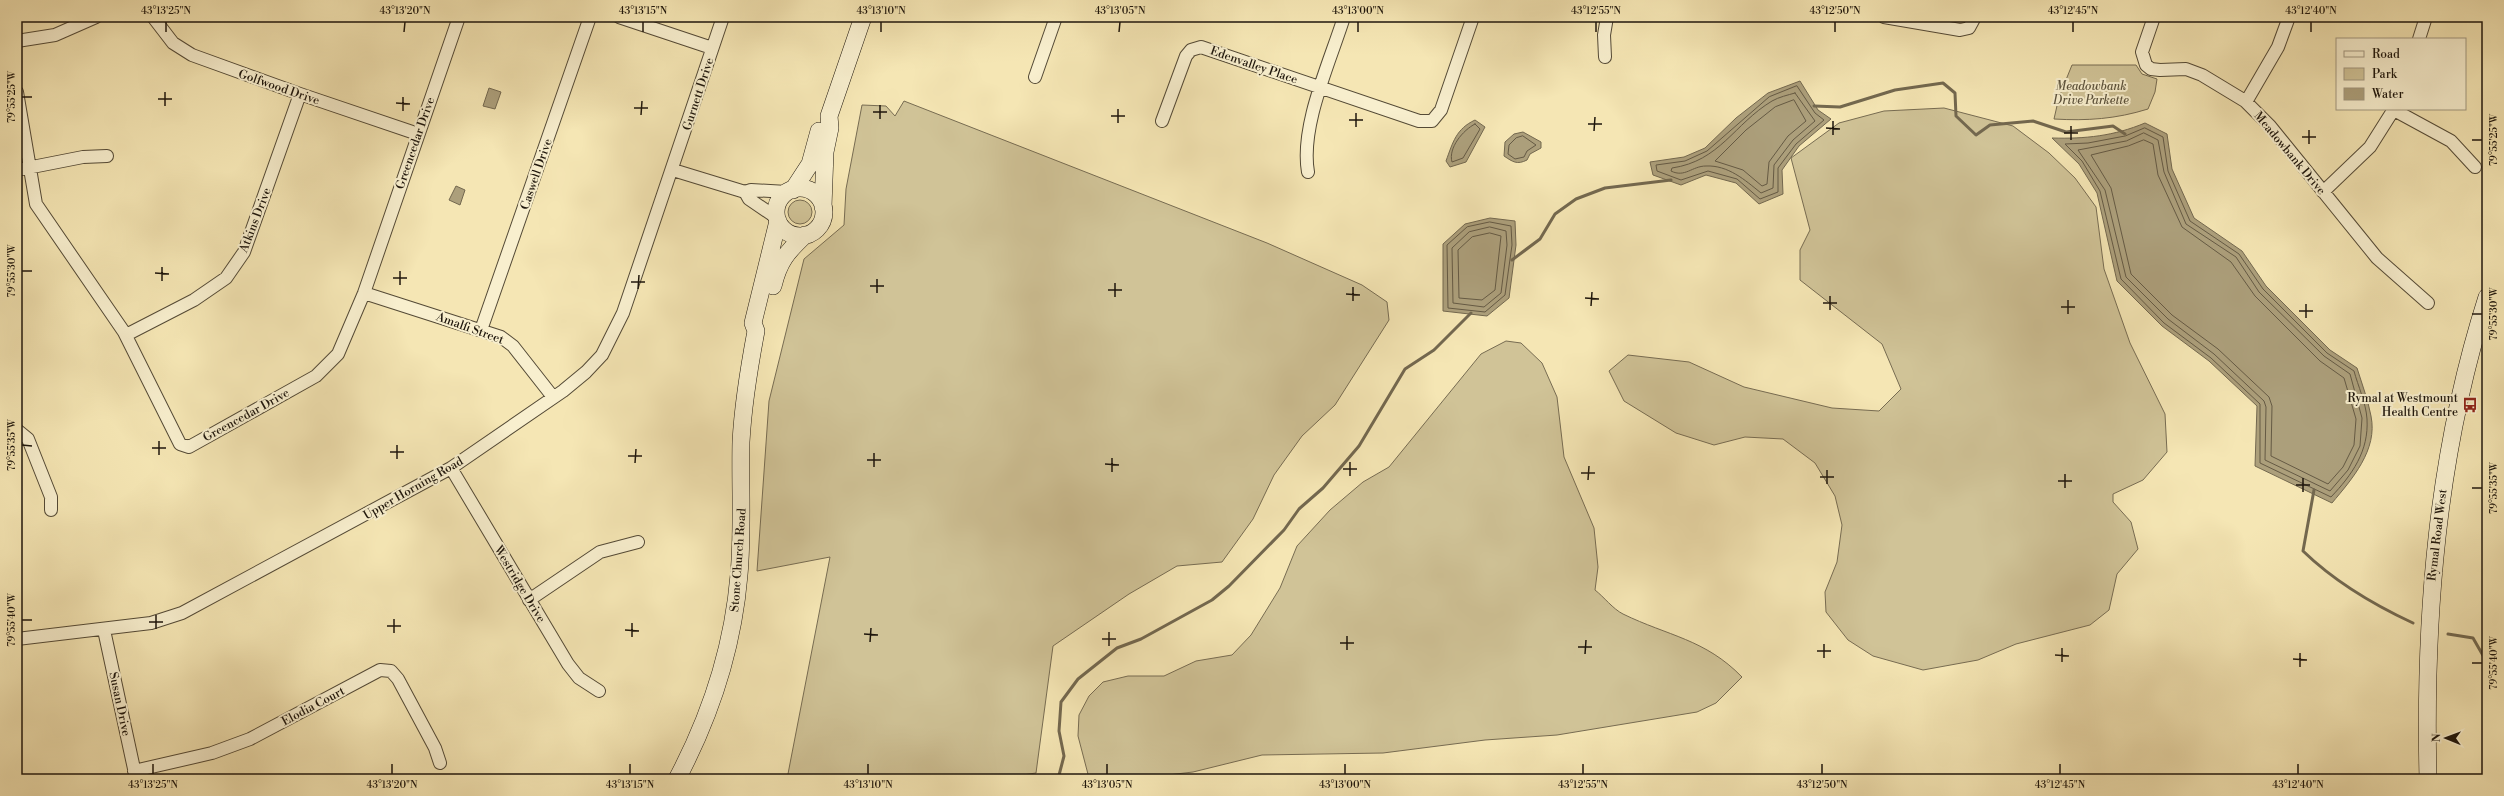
<svg xmlns="http://www.w3.org/2000/svg" width="2504" height="796" viewBox="0 0 2504 796" font-family="'Libre Bodoni',serif">
	<style>
		.green { fill: #d0c397; stroke: #776c52 }
		.water { fill: #ac9f7b; stroke: #73684f }
		.lines { fill: none; stroke-linecap: round; stroke-linejoin: round }
		.shore { stroke: #655a44; stroke-width: 1 }
		.stream { stroke: #73684f; stroke-width: 3 }
		.minor-casing { stroke: #544a36; stroke-width: 14 }
		.secondary-casing { stroke: #1e160c; stroke-width: 18 }
		.minor { stroke: #f8efce; stroke-width: 12 }
		.secondary { stroke: #f8efce; stroke-width: 17 }
		.ticks { fill: none; stroke: #1e160c; stroke-width: 1.5 }
		.labels { text-anchor: middle; stroke-width: 4; stroke-linejoin: round; paint-order: stroke }
		.street-label { font-size: 12px; fill: #1e160c; stroke: #f8efce }
		.park-label { font-size: 12px; font-style: italic; fill: #5c533d; stroke: #f8efce }
		.poi-label { font-size: 12px; fill: #1e160c; stroke: #f8efce; text-anchor: end }
		.neatline { fill: none; stroke: #1e160c; stroke-width: 1.5 }
		.ticks-label { font-size: 10px; text-anchor: middle; fill: #1e160c }
	</style>
	<rect width="100%" height="100%" fill="#f5e6b4"/>
	<filter id="stains"><feTurbulence type="fractalNoise" baseFrequency=".005" numOctaves="4"/><feColorMatrix values="0 0 0 0 .2 0 0 0 0 .09 0 0 0 0 .02 0 0 0 .5 -.17"/></filter>
	<radialGradient id="worn" r=".72"><stop offset=".6" stop-color="#630" stop-opacity="0"/><stop offset="1" stop-color="#630" stop-opacity=".3"/></radialGradient>
	<path class="green" d="M2072 65H2136L2142 74 2157 79 2155 92 2148 109C2116 119 2087 121 2054 119L2059 97Z
		M904 101 1267 243 1362 285 1387 302 1389 320 1335 405 1302 436 1274 475 1253 519 1222 562 1177 566 1129 594 1053 646 1036 773 996 779H787L830 557 757 571 769 401 804 259 844 225 846 189 862 105 886 106 895 116Z
		M1944 108 2013 126 2049 153 2075 178 2096 207 2104 269 2130 343 2165 414 2167 452 2143 480 2113 494V502L2131 522 2138 549 2117 574 2109 610 2090 625 2016 644 1978 660 1923 670 1873 656 1848 640 1826 612 1825 592 1837 562 1842 525 1835 496 1815 463 1783 439 1745 437 1714 445 1676 433 1624 401 1609 371 1628 355 1689 362 1744 387 1832 408 1879 411 1901 389 1882 344 1800 280V250L1810 230 1791 158 1839 123 1884 111Z
		M788 212a12 12 0 1 1 24 0a12 12 0 1 1-24 0Z
		M1506 341 1521 343 1542 363 1557 397 1564 457 1594 528 1598 567 1595 590C1604 597 1613 609 1623 614 1668 636 1705 639 1742 677L1716 703 1697 712 1557 735 1485 740 1383 753 1262 755 1193 772 1134 779 1089 778 1078 736 1079 715 1089 696 1103 682 1128 676H1164L1196 661 1232 655 1251 635 1280 588 1297 546 1330 510 1363 482 1389 467 1481 354Z"/>
	<path class="water" d="M1800 81 1818 110 1831 119 1799 146 1782 170 1783 194 1759 204 1736 183 1706 175 1681 185 1653 175 1650 162 1684 157 1705 148 1736 118 1768 93Z
		M489 88 501 92 495 109 483 106Z
		M1475 120 1485 127 1466 162 1450 167 1446 161C1453 142 1456 129 1475 120Z
		M2145 123 2167 134 2172 169 2194 218 2242 251 2266 286 2330 350 2357 368C2362 384 2368 400 2371 416 2378 450 2352 479 2332 503L2255 466 2257 406 2209 361 2162 326 2117 281 2097 193 2079 164 2052 138C2085 139 2114 136 2145 123Z
		M1523 132 1541 142V148L1530 154 1527 160C1517 165 1513 162 1504 156L1505 142 1514 134Z
		M456 186 465 190 460 205 449 200Z
		M1490 218 1515 221 1516 245 1509 298 1487 316 1443 311V244L1465 224Z"/>
	<g class="lines">
		<path class="shore" d="M1797 86 1815 113 1824 120 1796 144 1778 168V192L1760 199 1737 179 1708 171 1681 180 1657 171 1656 165 1685 161 1707 151 1769 97Z
			M1795 93 1815 121 1793 140 1774 165 1773 188 1761 193C1745 180 1728 165 1706 166 1692 166 1685 178 1671 171L1672 168C1720 161 1734 124 1772 101 1779 97 1788 95 1795 93Z
			M1794 100 1806 121 1788 136 1769 162 1767 184 1762 186 1743 170 1715 161 1746 130 1775 107Z
			M1475 124 1480 129 1463 158 1452 162C1448 148 1463 130 1475 124Z
			M2145 128 2163 137 2168 171 2190 221 2239 254 2263 289 2327 353 2354 371C2358 386 2366 403 2367 419 2369 451 2352 475 2331 497L2260 463V404L2211 358 2164 323 2121 279 2100 191 2082 161 2065 144 2088 143 2125 136Z
			M2144 133 2158 140 2164 172 2186 224 2236 257 2259 292 2324 356 2350 374 2362 418 2360 446 2348 470 2330 491 2265 460 2266 407 2264 401 2214 354 2168 319 2126 277 2105 190 2078 150 2126 141Z
			M1523 136 1536 145 1527 151 1524 157 1515 159 1508 154 1509 145 1516 138Z
			M2144 140 2153 144 2158 175 2182 227 2231 262 2255 296 2320 361 2344 378 2356 419 2354 445 2343 467 2328 484 2271 456 2272 406 2269 397 2218 349 2172 315 2131 274 2111 188 2091 155 2128 146Z
			M1490 222 1511 226 1512 245 1505 295 1485 312 1448 308 1447 245 1467 227Z
			M1490 227 1506 231 1507 245 1501 293 1484 307 1453 303 1452 248 1469 232Z
			M1490 233 1501 236 1495 290 1482 300 1459 298 1458 250 1472 237Z"/>
		<path class="stream" d="M1814 106 1840 107 1895 90 1943 83 1955 93 1956 116 1976 135 1990 125 2033 121 2066 132 2113 126 2125 134
			M1512 260 1540 239 1555 214 1576 199 1605 188 1671 180
			M2314 490 2303 551C2335 582 2372 604 2413 623
			M2448 634 2473 638 2485 659 2487 669
			M1058 779 1064 756 1059 731 1061 702 1078 679 1117 648 1141 639 1212 600 1229 586 1284 530 1299 509 1323 488 1359 446 1405 369 1434 350 1471 313"/>
		<g class="minor-casing">
			<path id="minor" d="M153 17 173 43 192 55 300 94 418 134
				M619 17 712 48
				M1884 17 1960 30 1969 28 1975 17
				M2154 17 2142 52 2146 65 2151 69 2160 70 2186 69 2202 75 2245 101 2270 126 2377 258 2428 303
				M2419 39 2426 17
				M17 41 55 35 96 17
				M1605 57 1604 35 1607 17
				M1035 77 1056 17
				M17 92 36 204 124 332 180 444 189 447 316 376 338 354 364 293 459 17
				M2246 102 2278 47 2289 17
				M2394 110 2451 141 2475 167
				M1162 121 1186 56 1191 50 1201 47 1419 121H1432L1441 110 1473 17
				M17 170 83 157 107 156
				M673 170 745 192 751 190 787 192
				M1308 172C1300 126 1330 62 1344 17
				M745 192 749 199 777 218
				M2323 192 2370 147 2394 109
				M364 293 501 337 513 346 553 397
				M481 330 590 17
				M126 335 194 300 226 278 244 252 300 94
				M17 430 28 439 51 497V510
				M451 468 568 664 579 678 599 691
				M529 600 600 552 638 542
				M104 630 136 778
				M17 639 151 623 182 613 451 468 563 391 586 372 602 355 623 313 723 17
				M134 771 212 753 250 739 380 670 391 671 398 679 435 748 440 763"/>
		</g>
		<g class="secondary-casing">
			<path id="secondary" d="M776 212a24 24 0 1 1 48 0a24 24 0 1 1-48 0Z
				M793 190 810 164 819 131
				M823 207 825 152 830 128 829 116 863 17
				M773 286C779 261 787 252 805 235
				M677 779C711 715 733 647 739 575 743 531 740 486 741 442 743 404 749 368 756 331L753 323 778 221
				M2428 779C2424 616 2437 453 2487 297"/>
		</g>
		<use href="#minor" class="minor"/>
		<use href="#secondary" class="secondary"/>
	</g>
	<path class="ticks" d="M166 32V22M404 32 405 22M643 32V22M881 32V22M1119 32 1120 22M1358 32V22M1596 32V22M1835 32V22M2073 32V22M2311 32V22M22 97H32M158 99H172M396 103 410 104M165 106V92M634 108H648M403 111V97M873 112H887M641 115 642 101M1111 116H1125M880 119V105M1349 120H1363M1118 123V109M1588 124H1602M1356 127V113M1826 128 1840 129M1594 131 1595 117M2064 133H2078M1833 135V121M2302 137H2316M2071 140V126M2472 140H2482M2309 144V130M22 271H32M155 273 169 274M393 278H407M162 281V267M631 282H645M400 285V271M870 286H884M638 289 639 275M1108 290H1122M877 293V279M1346 294 1360 295M1115 297V283M1585 298 1599 299M1353 301V287M1823 303H1837M1591 306 1592 292M2061 307H2075M1830 310V296M2299 311H2313M2068 314V300M2472 314H2482M2306 318V304M22 445 32 446M152 448H166M390 452H404M159 455V441M628 456H642M397 459V445M867 460H881M635 463 636 449M1105 464 1119 465M874 467V453M1343 469H1357M1112 472V458M1581 473H1595M1350 476V462M1820 477H1834M1588 480 1589 466M2058 481H2072M1827 484V470M2296 485H2310M2065 488V474M2472 488H2482M2303 492V478M22 620H32M149 622H163M387 626H401M156 629V615M625 630 639 631M394 633V619M864 634 878 635M632 637V623M1102 639H1116M870 642 871 628M1340 643H1354M1109 646V632M1578 647H1592M1347 650V636M1817 651H1831M1585 654 1586 640M2055 655 2069 656M1824 658V644M2293 659 2307 660M2062 662V648M2472 663H2482M2300 667V653M153 774V764M392 774V764M630 774V764M868 774V764M1107 774V764M1345 774V764M1583 774V764M1822 774V764M2060 774V764M2298 774V764"/>
	<defs>
		<g id="bus-bare" transform="scale(1.2)"><path d="M-5-6H5V4H4V6H2V4H-2V6H-4V4H-5ZM-3.5-4V0h7V-4ZM-3.5 1.2v1.5H-2V1.2ZM2 1.2v1.5H3.5V1.2Z" fill="#8f2418" stroke="#f8efce" stroke-width="2.5" paint-order="stroke"/></g>
	</defs>
	<g fill-rule="evenodd">
		<use href="#bus-bare" x="2470" y="405"/>
	</g>
	<g class="labels">
		<g class="street-label">
			<text transform="translate(1254 65) rotate(19)" y="4">Edenvalley Place</text>
			<text transform="translate(279 87) rotate(19)" y="4">Golfwood Drive</text>
			<text transform="translate(698 94) rotate(-72)" y="4">Gurnett Drive</text>
			<text transform="translate(415 143) rotate(-71)" y="4">Greencedar Drive</text>
			<text transform="translate(2290 153) rotate(50)" y="4">Meadowbank Drive</text>
			<text transform="translate(536 174) rotate(-71)" y="4">Caswell Drive</text>
			<text transform="translate(255 220) rotate(-69)" y="4">Atkins Drive</text>
			<text transform="translate(470 328) rotate(20)" y="4">Amalfi Street</text>
			<text transform="translate(246 415) rotate(-29)" y="4">Greencedar Drive</text>
			<text transform="translate(413 488) rotate(-30)" y="4">Upper Horning Road</text>
			<text transform="translate(2437 535) rotate(-83)" y="4">Rymal Road West</text>
			<text transform="translate(738 560) rotate(-86)" y="4">Stone Church Road</text>
			<text transform="translate(520 584) rotate(59)" y="4">Westridge Drive</text>
			<text transform="translate(120 704) rotate(78)" y="4">Susan Drive</text>
			<text transform="translate(313 706) rotate(-28)" y="4">Elodia Court</text>
		</g>
		<g class="park-label">
			<text x="2091" y="90">Meadowbank<tspan x="2091" dy="14">Drive Parkette</tspan></text>
		</g>
		<g class="poi-label">
			<text x="2458" y="402">Rymal at Westmount<tspan x="2458" dy="14">Health Centre</tspan></text>
		</g>
	</g>
	<rect width="2504" height="796" fill="none" stroke="#f5e6b4" stroke-width="44"/>
	<rect x="2336" y="38" width="130" height="72" fill="#f8efce" stroke="#a19880"/>
	<rect x="2344" y="51" width="20" height="6" fill="#f8efce" stroke="#a19880"/>
	<text x="2372" y="58" font-size="12" fill="#1e160c">Road</text>
	<rect x="2344" y="68" width="20" height="12" fill="#d0c397" stroke="#a19880"/>
	<text x="2372" y="78" font-size="12" fill="#1e160c">Park</text>
	<rect x="2344" y="88" width="20" height="12" fill="#ac9f7b" stroke="#a19880"/>
	<text x="2372" y="98" font-size="12" fill="#1e160c">Water</text>
	<g transform="translate(2446 738) rotate(271)" stroke="#f8efce" stroke-width="3" paint-order="stroke">
	<path d="M0-3L7 15L0 10L-7 15Z" fill="#1e160c"/>
	<text y="-6" font-size="11" font-weight="bold" text-anchor="middle" fill="#1e160c">N</text>
	</g>
	<rect x="22" y="22" width="2460" height="752" class="neatline"/>
	<g class="ticks-label">
		<text x="166" y="14">43°13'25"N</text>
		<text x="405" y="14">43°13'20"N</text>
		<text x="643" y="14">43°13'15"N</text>
		<text x="881" y="14">43°13'10"N</text>
		<text x="1120" y="14">43°13'05"N</text>
		<text x="1358" y="14">43°13'00"N</text>
		<text x="1596" y="14">43°12'55"N</text>
		<text x="1835" y="14">43°12'50"N</text>
		<text x="2073" y="14">43°12'45"N</text>
		<text x="2311" y="14">43°12'40"N</text>
		<text transform="translate(11 97) rotate(-90)" y="4">79°55'25"W</text>
		<text transform="translate(2493 140) rotate(-90)" y="4">79°55'25"W</text>
		<text transform="translate(11 271) rotate(-90)" y="4">79°55'30"W</text>
		<text transform="translate(2493 314) rotate(-90)" y="4">79°55'30"W</text>
		<text transform="translate(11 445) rotate(-90)" y="4">79°55'35"W</text>
		<text transform="translate(2493 488) rotate(-90)" y="4">79°55'35"W</text>
		<text transform="translate(11 620) rotate(-90)" y="4">79°55'40"W</text>
		<text transform="translate(2493 663) rotate(-90)" y="4">79°55'40"W</text>
		<text x="153" y="788">43°13'25"N</text>
		<text x="392" y="788">43°13'20"N</text>
		<text x="630" y="788">43°13'15"N</text>
		<text x="868" y="788">43°13'10"N</text>
		<text x="1107" y="788">43°13'05"N</text>
		<text x="1345" y="788">43°13'00"N</text>
		<text x="1583" y="788">43°12'55"N</text>
		<text x="1822" y="788">43°12'50"N</text>
		<text x="2060" y="788">43°12'45"N</text>
		<text x="2298" y="788">43°12'40"N</text>
	</g>
	<rect width="100%" height="100%" filter="url(#stains)"/>
	<rect width="100%" height="100%" fill="url(#worn)"/>
</svg>
